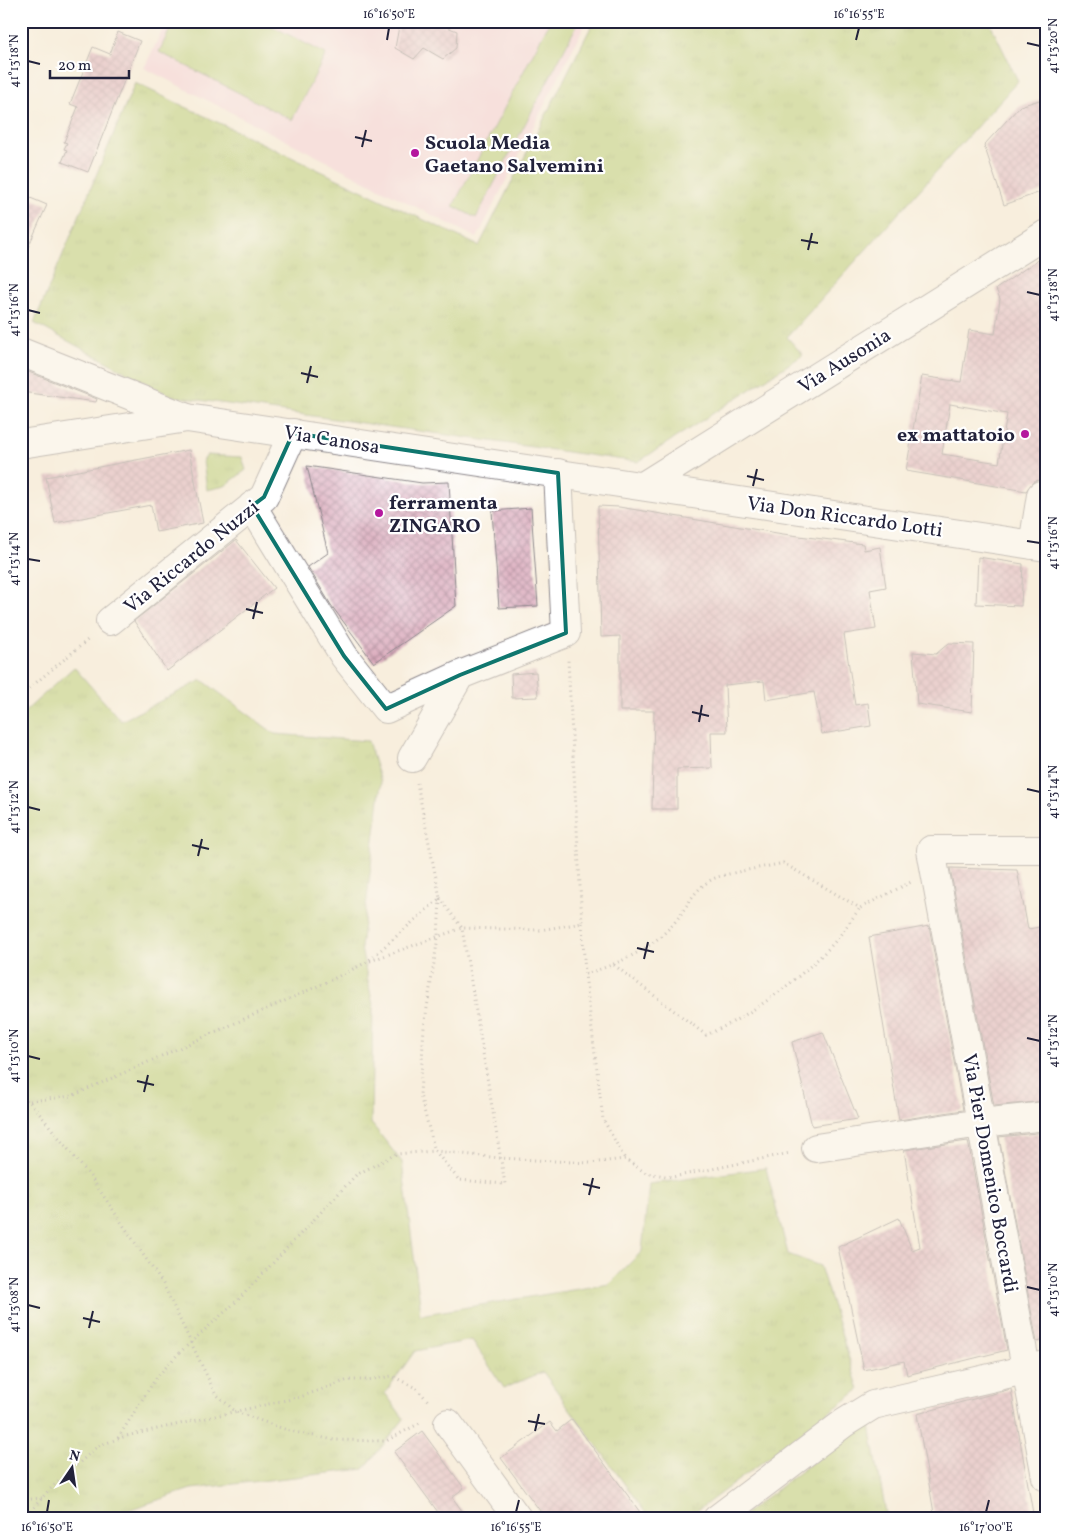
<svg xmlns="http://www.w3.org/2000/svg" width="1067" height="1540" viewBox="0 0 1067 1540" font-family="Vollkorn,serif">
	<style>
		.built { fill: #f5cfdb }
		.grass { fill: url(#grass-tufts); stroke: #6b7756 }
		.pitch { fill: #b4cc71; stroke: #6b7756 }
		.building { fill: url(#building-cross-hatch); fill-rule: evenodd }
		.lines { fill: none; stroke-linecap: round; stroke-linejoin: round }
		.street-casing { stroke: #8d888c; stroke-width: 30 }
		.secondary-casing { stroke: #8d888c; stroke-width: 30 }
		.path { stroke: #8d888c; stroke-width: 3; stroke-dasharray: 1 4; stroke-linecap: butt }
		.street { stroke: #fff; stroke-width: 28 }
		.secondary { stroke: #fff; stroke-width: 28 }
		.marked { fill: none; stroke: #0f766e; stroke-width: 4; stroke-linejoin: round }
		.ticks { fill: none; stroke: #22223b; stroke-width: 2 }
		.poi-dot { fill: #b5179e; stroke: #fff; stroke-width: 2 }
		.labels { text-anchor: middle; stroke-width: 4.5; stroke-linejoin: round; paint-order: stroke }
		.poi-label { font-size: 20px; font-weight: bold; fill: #22223b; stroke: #fff; text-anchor: start }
		.street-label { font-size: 20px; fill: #22223b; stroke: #fff }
		.neatline { fill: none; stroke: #22223b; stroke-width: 2 }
		.ticks-label { font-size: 12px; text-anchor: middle; fill: #22223b }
	</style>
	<defs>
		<pattern id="grass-tufts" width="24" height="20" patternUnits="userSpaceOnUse" patternTransform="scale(1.25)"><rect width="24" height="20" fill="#b4cc71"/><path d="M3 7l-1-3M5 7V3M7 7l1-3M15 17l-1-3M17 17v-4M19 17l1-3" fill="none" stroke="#9aaf63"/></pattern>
		<pattern id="building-cross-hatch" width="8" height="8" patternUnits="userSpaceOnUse" patternTransform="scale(1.25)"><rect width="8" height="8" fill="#dbacbd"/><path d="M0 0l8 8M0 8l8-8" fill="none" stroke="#b18c9b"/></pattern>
	</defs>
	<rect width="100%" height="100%" fill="#fff"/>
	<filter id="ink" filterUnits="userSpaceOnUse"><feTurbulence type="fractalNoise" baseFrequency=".02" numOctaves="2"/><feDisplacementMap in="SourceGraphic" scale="10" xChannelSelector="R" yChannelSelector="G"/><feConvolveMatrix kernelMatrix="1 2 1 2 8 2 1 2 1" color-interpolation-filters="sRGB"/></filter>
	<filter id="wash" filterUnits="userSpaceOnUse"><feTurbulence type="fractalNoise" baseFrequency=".0096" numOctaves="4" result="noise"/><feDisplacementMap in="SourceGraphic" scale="20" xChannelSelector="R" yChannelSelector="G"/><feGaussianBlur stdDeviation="1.12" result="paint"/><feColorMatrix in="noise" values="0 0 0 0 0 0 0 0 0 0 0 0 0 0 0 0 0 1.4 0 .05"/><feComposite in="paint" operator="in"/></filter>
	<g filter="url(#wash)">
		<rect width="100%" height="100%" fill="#f8eedd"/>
		<path class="built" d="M167 21H587L477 238 144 68Z"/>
		<path class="grass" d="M594 21H989L1018 81 787 337 803 355 638 462 171 396 34 323 135 83 479 246Z
			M207 455 242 457 246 470 225 486 207 490 203 461Z
			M74 667 121 721 202 680 275 734 368 741 381 782 361 948 373 1005 371 1123 402 1162 420 1304 419 1315 609 1284 642 1251 649 1184 766 1168 788 1254 820 1266 859 1390 686 1519H650L543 1372 504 1388 472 1340 415 1351 385 1393 404 1419 364 1469 191 1489 101 1519H21V715Z
			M865 1422 870 1426 887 1519H738Z"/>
		<path class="pitch" d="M174 21H262L326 54 292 120 159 52Z
			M550 21H579L476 218 453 206Z"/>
		<g id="blocks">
			<path class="building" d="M400 21H442V25L457 31 456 48 443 59 424 48 414 59 395 48Z
				M118 32 140 41 88 172 62 162 67 150 64 149 67 143 64 142 78 107 70 104 93 47 110 54Z
				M1046 98V190L1004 205 984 145 1020 106Z
				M21 194 47 205 21 263Z
				M1046 254V356L1040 394 1046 398V479L1034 481 1026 491 906 471 922 376 961 382 969 330 995 334 1000 299 996 289ZM950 404 1007 414 999 463 942 454Z
				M21 369 97 399 96 402 21 392Z
				M189 450 203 523 156 532 151 505 55 523 46 477Z
				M307 466 422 483 449 482 456 606 374 663 331 605 308 567 328 553Z
				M598 506 619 507 783 534 863 544 864 550 880 547 886 587 870 590 876 629 844 634 855 705 868 703 871 726 822 734 814 692 766 700 764 681 725 685 727 732H711L712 768 677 769V809H652L654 711H620V636L601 637Z
				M531 508 538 606 499 608 492 511Z
				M236 540 274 588 167 671 134 621Z
				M978 557 1023 564 1021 606 976 604Z
				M949 643 974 644 972 712 917 704 913 652 936 654Z
				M536 672 538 697 512 698 511 674Z
				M950 868 1017 870 1028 929 1046 926V1101L994 1106Z
				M929 926 963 1110 899 1120 869 937Z
				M823 1032 858 1119 812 1126 792 1042Z
				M1046 1132V1340L1037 1342 999 1137Z
				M968 1141 1007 1350 907 1375 904 1361 864 1370 838 1247 899 1218 912 1250 920 1247 904 1150Z
				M1011 1389 1034 1519H935L917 1414Z
				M572 1419 645 1519H546L501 1458 550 1422 557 1431Z
				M422 1431 464 1488 452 1497 468 1519H443L394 1452Z"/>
		</g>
	</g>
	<g filter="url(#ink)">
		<use href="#blocks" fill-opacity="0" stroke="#8d888c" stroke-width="1"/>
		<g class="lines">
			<g class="street-casing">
				<path id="street" d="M21 352 187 418
					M252 506 344 656 386 709 460 675
					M1033 545 1041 495H1046
					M110 621 264 497 293 433
					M412 758 460 675 566 633 558 473
					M1046 850H931L1046 1477
					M816 1148 981 1123 1046 1116
					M448 1423 518 1519
					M717 1519 844 1423 873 1405 1046 1365"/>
			</g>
			<g class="secondary-casing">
				<path id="secondary" d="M21 444 187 418 1046 547
					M643 486 1046 234"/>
			</g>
			<path class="path" d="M21 695 90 638
				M440 898 462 928 505 1184 459 1180 435 1151 420 1095 424 1027 438 937Z
				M582 923 585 974 603 1119 625 1159
				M370 961 462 928 540 930 582 923 568 660
				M614 965 706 1035C750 1016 792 985 826 951 839 939 849 922 860 908
				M585 974C618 964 651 950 674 923 688 907 692 891 711 880 722 873 768 867 783 863L860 908 911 882
				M21 1099 29 1101 90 1176 163 1284 215 1393 236 1412 290 1431 334 1440 386 1441 422 1422
				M30 1101 72 1096 327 982 367 962 440 898 417 783
				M118 1438 156 1378 178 1354 238 1300 356 1175 396 1154 435 1151 500 1158 590 1163 625 1159 646 1173 673 1177 790 1153
				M21 1500 42 1498
				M24 1519 48 1491 98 1446 126 1436 300 1397 348 1380H367L392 1376 416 1388 430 1403"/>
			<use href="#street" class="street"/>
			<use href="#secondary" class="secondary"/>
		</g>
	</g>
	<path d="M0 0H1067V1540H0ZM293 433 558 473 566 633 460 675 386 709 344 656 252 506 264 497Z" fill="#f8eedd" fill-opacity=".55" fill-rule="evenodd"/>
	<path class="marked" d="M293 433 558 473 566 633 460 675 386 709 344 656 252 506 264 497Z"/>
	<path class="ticks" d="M387 40 389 28M856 40 859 28M1027 43 1040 46M28 61 40 64M355 137 372 141M362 147 366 130M801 240 818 243M808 250 812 233M1027 292 1040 295M28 310 40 313M301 373 318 377M307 383 311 366M747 476 764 480M753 486 757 469M1027 541 1040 543M28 559 40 561M246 609 263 613M253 619 257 602M692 712 709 716M699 722 702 705M1027 789 1040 792M28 807 40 810M192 845 209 849M198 856 202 839M637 948 654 952M644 959 648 942M1027 1038 1040 1041M28 1056 40 1059M137 1081 154 1085M144 1092 148 1075M583 1184 600 1188M589 1195 593 1178M1027 1287 1040 1290M28 1305 40 1308M83 1318 100 1322M89 1328 93 1311M528 1421 545 1424M535 1431 539 1414M47 1512 49 1500M516 1512 519 1500M986 1512 989 1500"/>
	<g class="poi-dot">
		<circle cx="415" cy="153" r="5"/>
		<circle cx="1025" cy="434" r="5"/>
		<circle cx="379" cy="513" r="5"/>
	</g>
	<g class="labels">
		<g class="poi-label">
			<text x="425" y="149">Scuola Media<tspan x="425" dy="23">Gaetano Salvemini</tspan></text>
			<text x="1015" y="441" text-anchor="end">ex mattatoio</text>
			<text x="389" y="509">ferramenta<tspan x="389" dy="23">ZINGARO</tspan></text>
		</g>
		<g class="street-label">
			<text transform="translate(844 360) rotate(-32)" y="7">Via Ausonia</text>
			<text transform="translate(332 439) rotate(9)" y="7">Via Canosa</text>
			<text transform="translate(845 516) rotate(8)" y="7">Via Don Riccardo Lotti</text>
			<text transform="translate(191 556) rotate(-39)" y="7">Via Riccardo Nuzzi</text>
			<text transform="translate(991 1173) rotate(80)" y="7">Via Pier Domenico Boccardi</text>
		</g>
	</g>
	<rect width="1067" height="1540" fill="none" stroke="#fff" stroke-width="55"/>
	<g transform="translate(72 1468) rotate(13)" stroke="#ffffff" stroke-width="4" paint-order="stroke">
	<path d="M0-4L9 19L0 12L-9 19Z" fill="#22223b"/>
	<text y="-8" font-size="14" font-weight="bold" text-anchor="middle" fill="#22223b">N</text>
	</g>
	<path d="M50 70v8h79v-8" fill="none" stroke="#22223b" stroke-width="2.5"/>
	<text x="58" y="70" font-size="15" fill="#22223b" stroke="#ffffff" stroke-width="4" paint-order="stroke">20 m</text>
	<rect x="28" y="28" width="1012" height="1484" class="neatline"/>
	<g class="ticks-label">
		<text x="389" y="18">16°16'50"E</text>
		<text x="859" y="18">16°16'55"E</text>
		<text transform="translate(1053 46) rotate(-90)" y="4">41°13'20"N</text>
		<text transform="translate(14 61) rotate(-90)" y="4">41°13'18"N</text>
		<text transform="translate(1053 295) rotate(-90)" y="4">41°13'18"N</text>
		<text transform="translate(14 310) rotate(-90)" y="4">41°13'16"N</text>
		<text transform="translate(1053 543) rotate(-90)" y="4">41°13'16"N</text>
		<text transform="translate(14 559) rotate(-90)" y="4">41°13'14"N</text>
		<text transform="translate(1053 792) rotate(-90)" y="4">41°13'14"N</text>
		<text transform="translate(14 807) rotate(-90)" y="4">41°13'12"N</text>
		<text transform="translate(1053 1041) rotate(-90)" y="4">41°13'12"N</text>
		<text transform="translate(14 1056) rotate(-90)" y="4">41°13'10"N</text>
		<text transform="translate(1053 1290) rotate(-90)" y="4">41°13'10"N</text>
		<text transform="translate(14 1305) rotate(-90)" y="4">41°13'08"N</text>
		<text x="47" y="1531">16°16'50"E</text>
		<text x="516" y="1531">16°16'55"E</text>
		<text x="986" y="1531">16°17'00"E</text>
	</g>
</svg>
